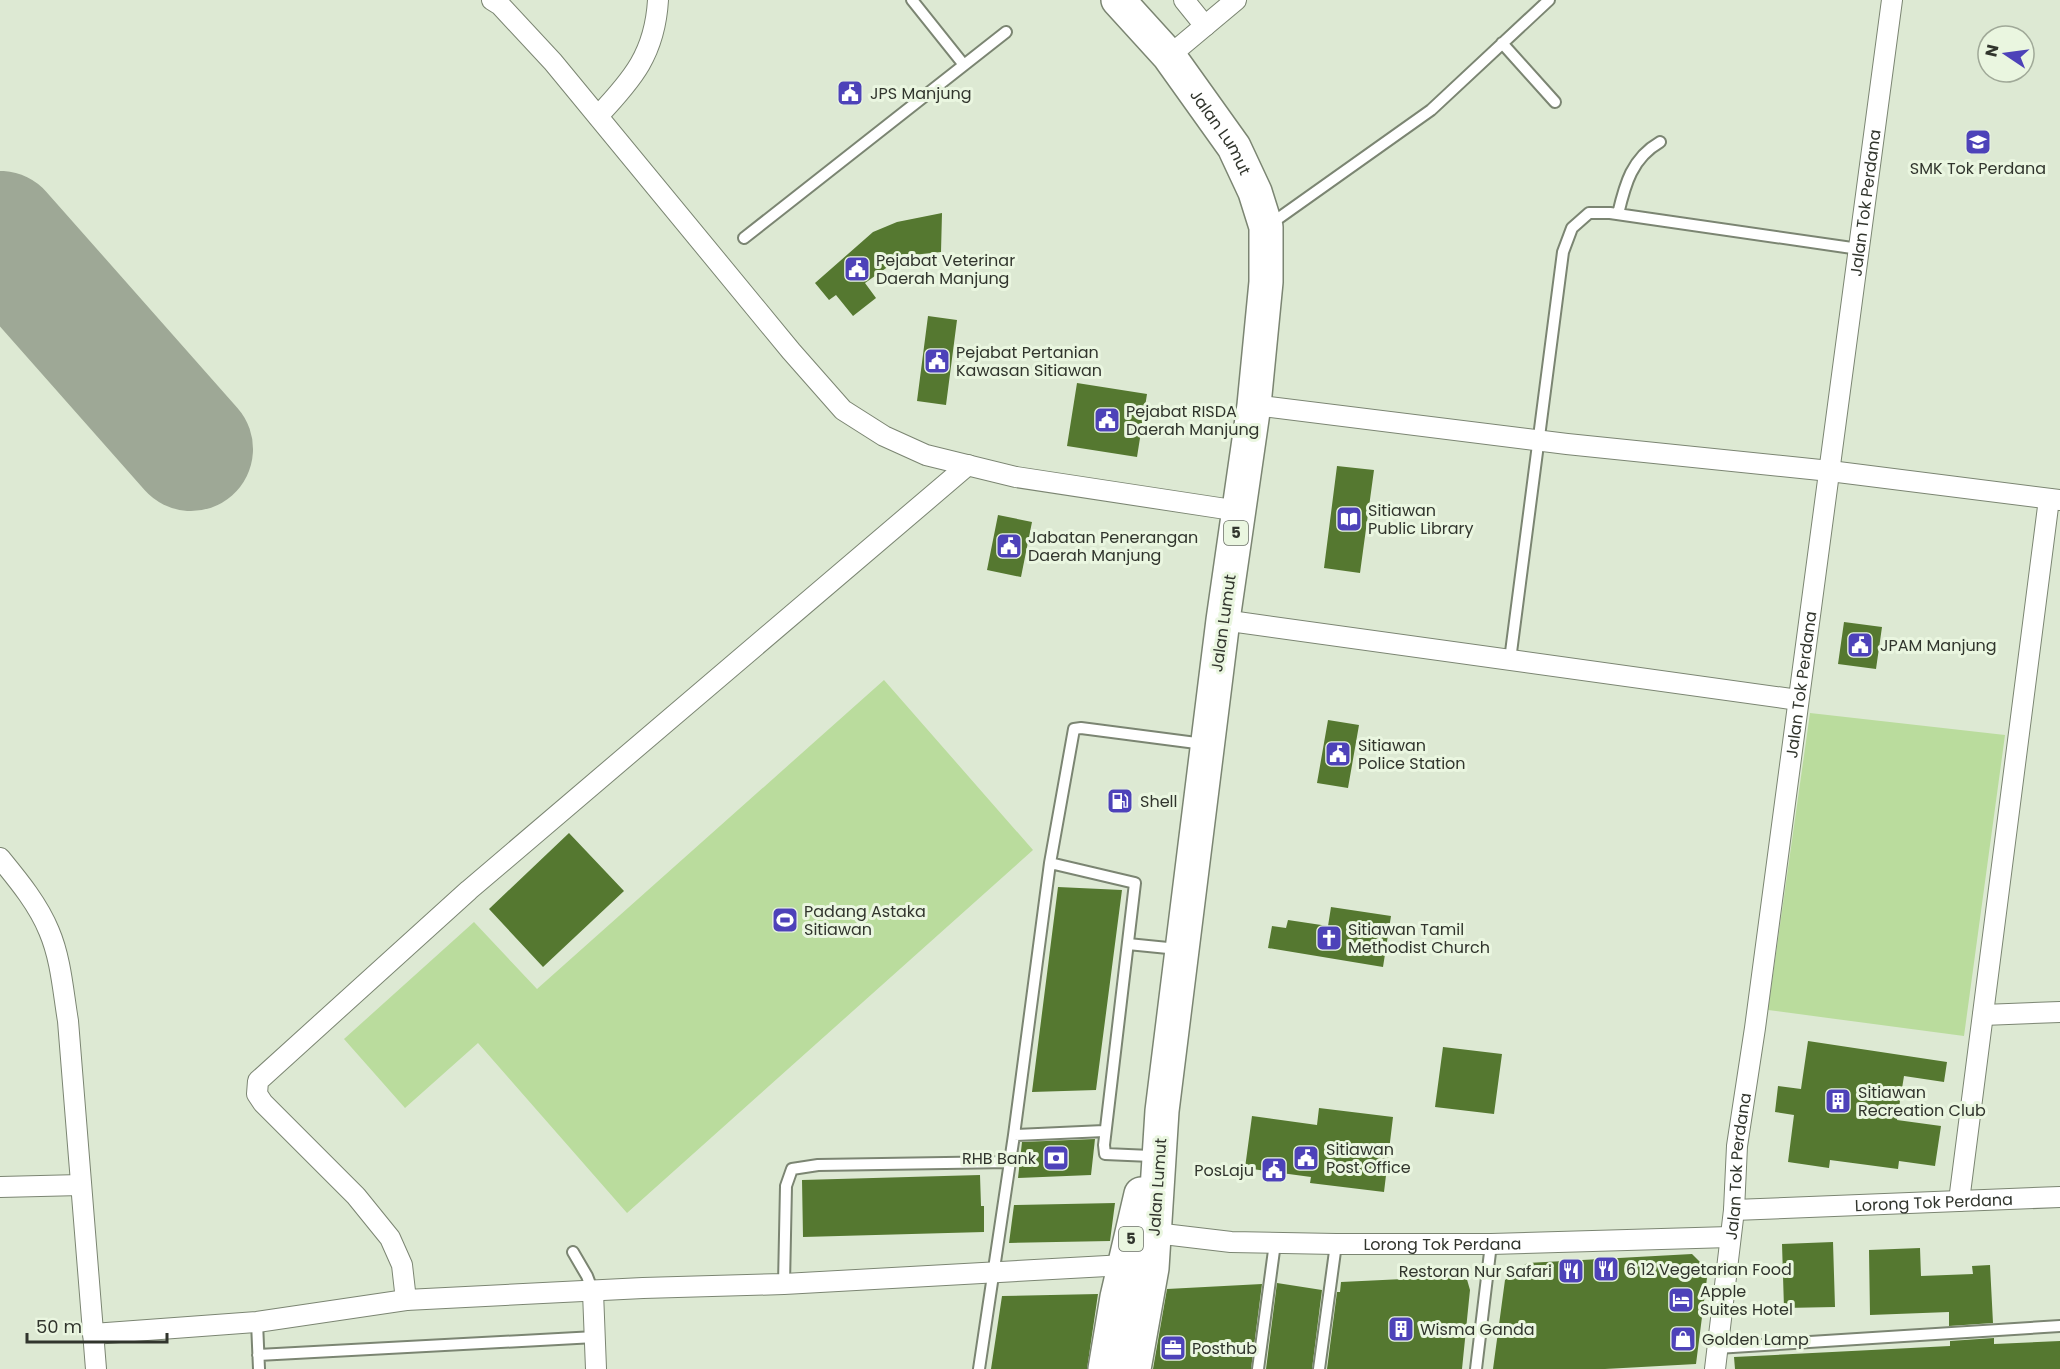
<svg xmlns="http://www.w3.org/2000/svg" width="2060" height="1369" viewBox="0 0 2060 1369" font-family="Poppins,sans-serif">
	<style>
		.green { fill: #badc9d }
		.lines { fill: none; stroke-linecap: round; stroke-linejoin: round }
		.runway { stroke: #9ea896; stroke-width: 124 }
		.building { fill: #557830 }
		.lane-casing { stroke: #7b8572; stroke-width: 14 }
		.street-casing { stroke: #7b8572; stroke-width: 22 }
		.highway-casing { stroke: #7b8572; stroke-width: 36 }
		.lane { stroke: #fff; stroke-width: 10 }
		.street { stroke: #fff; stroke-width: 20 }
		.highway { stroke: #fff; stroke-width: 33 }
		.labels { text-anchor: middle; stroke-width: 6; stroke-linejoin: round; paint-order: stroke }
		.shield { fill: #eaf6e0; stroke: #686f63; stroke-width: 1.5 }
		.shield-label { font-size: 15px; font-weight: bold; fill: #31352d }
		.poi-label { font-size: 16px; fill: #31352d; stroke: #eaf6e0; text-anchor: start }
		.street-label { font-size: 16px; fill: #31352d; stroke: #eaf6e0 }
	</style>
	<rect width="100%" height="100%" fill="#dde9d3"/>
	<path class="green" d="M884 680 1033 850 627 1213 478 1043 405 1108 344 1039 474 922 537 989Z
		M1810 713 2005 735 1964 1036 1768 1010Z"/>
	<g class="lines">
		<path class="runway" d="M0 233 191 449"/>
	</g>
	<path class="building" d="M942 213 941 252 903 256 865 283 876 298 853 316 836 295 829 300 815 283 873 232 897 222Z
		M928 316 957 320 946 405 917 401Z
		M1077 383 1147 394 1137 457 1067 446Z
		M1337 466 1374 470 1360 573 1324 568Z
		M998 515 1032 522 1021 577 987 570Z
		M1844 622 1882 627 1876 669 1838 664Z
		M1328 720 1359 725 1348 788 1317 783Z
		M569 833 624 891 543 967 489 909Z
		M1058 887 1122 890 1096 1090 1032 1092Z
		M1331 907 1391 916 1383 967 1268 948 1272 926 1286 928 1288 920 1328 926Z
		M1808 1041 1947 1062 1944 1082 1904 1076 1897 1120 1941 1126 1935 1166 1899 1161 1898 1169 1830 1160 1829 1168 1788 1162 1794 1115 1775 1112 1778 1086 1801 1089Z
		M1443 1047 1502 1054 1494 1114 1435 1107Z
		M1319 1108 1393 1117 1384 1192 1310 1183 1311 1177 1245 1168 1252 1116 1317 1125Z
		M1095 1139 1091 1175 1018 1178 1022 1142Z
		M980 1175 981 1206H984V1232L803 1237 802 1180Z
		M1115 1203 1110 1241 1009 1243 1014 1205Z
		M1833 1242 1835 1307 1784 1308 1782 1244Z
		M1920 1248 1921 1276 1973 1274 1972 1266 1990 1265 1993 1323 1949 1326V1312L1870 1315 1869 1250Z
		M1692 1254 1708 1270 1696 1364 1605 1369H1493L1505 1280 1527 1263Z
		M1466 1276 1470 1290 1462 1369H1327L1337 1292H1340L1341 1282Z
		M1277 1283 1322 1290 1312 1369H1266Z
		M1262 1284 1251 1369H1153L1167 1289Z
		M1098 1294 1087 1369H991L1002 1296Z
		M1994 1338V1344L2060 1341V1369H1735L1734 1357 1950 1346V1341Z"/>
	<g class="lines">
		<g class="lane-casing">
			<path id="lane" d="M912 0 964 65
				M1502 43 1555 102
				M1618 214C1625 184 1632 158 1660 142
				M1269 225 1431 110 1549 0
				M744 238 1006 32
				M1510 660 1563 252 1572 228 1589 213H1610L1859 249
				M1050 863 1135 883 1104 1145 1105 1154 1151 1156
				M1128 944 1178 949
				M1014 1135 1104 1131
				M573 1252 587 1276 593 1292
				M784 1284 786 1186 792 1169 818 1165 1009 1162
				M257 1322 259 1369
				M1717 1348 2060 1326
				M258 1355 595 1337
				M979 1369 1014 1135 1050 863 1074 729 1081 728 1204 744
				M1258 1369 1275 1243
				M1319 1369 1336 1244
				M1476 1369 1491 1244"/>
		</g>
		<g class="street-casing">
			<g id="street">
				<path d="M492 0 500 5 553 62 791 351 843 410 884 436 926 455 1016 477 1239 511"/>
				<path d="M1184 0 1205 26"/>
				<path d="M1169 56 1236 0"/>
				<path d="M598 116C633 79 655 53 658 0"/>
				<path d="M1254 405 1567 444 1830 471 2060 500"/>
				<path d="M1223 620 1798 700"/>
				<path d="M0 858C18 880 38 904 49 931 61 959 63 991 68 1021L96 1369"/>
				<path d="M1983 1015 2060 1012"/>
				<path d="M0 1187 81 1185"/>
				<path d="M1959 1201 2049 499"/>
				<path id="s1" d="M1734 1210 2060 1197"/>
				<path id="s2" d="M1155 1233 1231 1242 1336 1244H1491L1730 1237"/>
				<path d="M593 1292 596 1369"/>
				<path d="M406 1300 402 1265 390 1238 356 1196 263 1103 257 1094 258 1081 469 890 968 465"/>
				<path d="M93 1334 257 1322 406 1300 643 1288 784 1284 1125 1265"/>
				<path id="s3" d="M1715 1369 1734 1210 1737 1146 1755 1028 1892 0"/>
			</g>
		</g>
		<g class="highway-casing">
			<g id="highway">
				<path id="s4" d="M1118 0 1169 56 1234 147 1255 192 1266 227V282L1254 405 1223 620 1162 1111 1152 1268 1134 1369"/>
				<path d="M1105 1369 1117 1297 1141 1194"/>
			</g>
		</g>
		<use href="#lane" class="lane"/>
		<use href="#street" class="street"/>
		<use href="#highway" class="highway"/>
	</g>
	<defs>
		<g id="civic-square" transform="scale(1.35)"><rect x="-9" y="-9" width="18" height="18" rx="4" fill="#4d42b9" stroke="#eaf6e0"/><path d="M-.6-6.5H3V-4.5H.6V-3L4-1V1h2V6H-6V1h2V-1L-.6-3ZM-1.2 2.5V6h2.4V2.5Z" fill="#fff"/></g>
		<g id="school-square" transform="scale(1.35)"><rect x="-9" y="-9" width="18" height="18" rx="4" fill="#4d42b9" stroke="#eaf6e0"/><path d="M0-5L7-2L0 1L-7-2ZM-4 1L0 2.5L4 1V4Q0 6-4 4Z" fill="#fff"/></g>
		<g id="library-square" transform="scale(1.35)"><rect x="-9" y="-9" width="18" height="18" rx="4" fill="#4d42b9" stroke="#eaf6e0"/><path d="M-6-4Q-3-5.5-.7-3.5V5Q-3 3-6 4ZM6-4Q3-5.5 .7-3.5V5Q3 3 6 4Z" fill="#fff"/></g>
		<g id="fuel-square" transform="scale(1.35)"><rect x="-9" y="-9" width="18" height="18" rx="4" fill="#4d42b9" stroke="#eaf6e0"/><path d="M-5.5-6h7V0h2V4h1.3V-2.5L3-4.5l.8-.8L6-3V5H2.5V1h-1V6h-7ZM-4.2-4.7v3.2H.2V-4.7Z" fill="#fff"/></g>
		<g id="stadium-square" transform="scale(1.35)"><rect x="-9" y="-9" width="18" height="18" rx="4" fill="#4d42b9" stroke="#eaf6e0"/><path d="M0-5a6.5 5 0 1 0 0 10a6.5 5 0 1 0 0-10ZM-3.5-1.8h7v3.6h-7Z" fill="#fff"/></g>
		<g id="church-square" transform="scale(1.35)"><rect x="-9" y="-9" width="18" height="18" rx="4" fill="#4d42b9" stroke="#eaf6e0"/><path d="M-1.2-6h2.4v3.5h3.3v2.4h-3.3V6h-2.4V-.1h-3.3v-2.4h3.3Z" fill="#fff"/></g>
		<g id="building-square" transform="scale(1.35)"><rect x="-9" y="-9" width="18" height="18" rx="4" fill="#4d42b9" stroke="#eaf6e0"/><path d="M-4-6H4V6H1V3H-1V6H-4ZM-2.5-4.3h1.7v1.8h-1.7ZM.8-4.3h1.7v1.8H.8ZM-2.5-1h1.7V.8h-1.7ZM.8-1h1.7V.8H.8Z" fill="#fff"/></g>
		<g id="bank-square" transform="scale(1.35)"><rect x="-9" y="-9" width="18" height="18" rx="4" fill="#4d42b9" stroke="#eaf6e0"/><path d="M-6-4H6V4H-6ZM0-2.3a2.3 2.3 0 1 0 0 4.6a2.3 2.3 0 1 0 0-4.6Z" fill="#fff"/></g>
		<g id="restaurant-square" transform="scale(1.35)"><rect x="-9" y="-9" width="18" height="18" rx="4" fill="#4d42b9" stroke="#eaf6e0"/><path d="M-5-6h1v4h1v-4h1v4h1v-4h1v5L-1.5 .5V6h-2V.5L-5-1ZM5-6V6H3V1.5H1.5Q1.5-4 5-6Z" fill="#fff"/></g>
		<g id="hotel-square" transform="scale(1.35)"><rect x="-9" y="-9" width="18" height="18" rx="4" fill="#4d42b9" stroke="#eaf6e0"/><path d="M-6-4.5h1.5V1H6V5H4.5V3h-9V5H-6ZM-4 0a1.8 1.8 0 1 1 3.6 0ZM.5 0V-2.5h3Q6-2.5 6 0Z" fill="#fff"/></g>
		<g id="shop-square" transform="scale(1.35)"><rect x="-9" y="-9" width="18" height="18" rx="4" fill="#4d42b9" stroke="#eaf6e0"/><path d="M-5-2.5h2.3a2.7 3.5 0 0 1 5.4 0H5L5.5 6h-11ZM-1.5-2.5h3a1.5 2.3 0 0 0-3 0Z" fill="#fff"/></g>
		<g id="office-square" transform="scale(1.35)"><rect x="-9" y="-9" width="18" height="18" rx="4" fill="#4d42b9" stroke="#eaf6e0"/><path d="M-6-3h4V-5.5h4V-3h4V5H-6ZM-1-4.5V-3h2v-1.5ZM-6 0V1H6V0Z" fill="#fff"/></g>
	</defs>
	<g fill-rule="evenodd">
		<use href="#civic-square" x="850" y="93"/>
		<use href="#school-square" x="1978" y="142"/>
		<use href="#civic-square" x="857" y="269"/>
		<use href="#civic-square" x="937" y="361"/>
		<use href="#civic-square" x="1107" y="420"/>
		<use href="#library-square" x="1349" y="519"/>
		<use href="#civic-square" x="1009" y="546"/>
		<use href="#civic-square" x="1860" y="645"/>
		<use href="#civic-square" x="1338" y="754"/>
		<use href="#fuel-square" x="1120" y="801"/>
		<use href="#stadium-square" x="785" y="920"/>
		<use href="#church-square" x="1329" y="938"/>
		<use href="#building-square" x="1838" y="1101"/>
		<use href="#bank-square" x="1056" y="1158"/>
		<use href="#civic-square" x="1306" y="1158"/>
		<use href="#civic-square" x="1274" y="1170"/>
		<use href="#restaurant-square" x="1606" y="1269"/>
		<use href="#restaurant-square" x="1571" y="1271"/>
		<use href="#hotel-square" x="1681" y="1300"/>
		<use href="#building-square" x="1401" y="1329"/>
		<use href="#shop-square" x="1683" y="1339"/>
		<use href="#office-square" x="1173" y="1348"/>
	</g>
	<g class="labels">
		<g class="shield">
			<rect x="1224" y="521" width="24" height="24" rx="4.5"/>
			<rect x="1119" y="1227" width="24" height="24" rx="4.5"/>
		</g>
		<g class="shield-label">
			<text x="1236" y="538">5</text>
			<text x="1131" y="1244">5</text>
		</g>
		<g class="poi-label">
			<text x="870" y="99">JPS Manjung</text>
			<text x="1978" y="174" text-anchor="middle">SMK Tok Perdana</text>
			<text x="876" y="266">Pejabat Veterinar<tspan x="876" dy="18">Daerah Manjung</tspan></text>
			<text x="956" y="358">Pejabat Pertanian<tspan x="956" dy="18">Kawasan Sitiawan</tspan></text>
			<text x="1126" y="417">Pejabat RISDA<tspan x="1126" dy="18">Daerah Manjung</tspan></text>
			<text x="1368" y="516">Sitiawan<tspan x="1368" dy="18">Public Library</tspan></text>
			<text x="1028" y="543">Jabatan Penerangan<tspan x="1028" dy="18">Daerah Manjung</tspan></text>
			<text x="1880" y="651">JPAM Manjung</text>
			<text x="1358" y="751">Sitiawan<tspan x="1358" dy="18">Police Station</tspan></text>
			<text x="1140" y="807">Shell</text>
			<text x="804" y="917">Padang Astaka<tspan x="804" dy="18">Sitiawan</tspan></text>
			<text x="1348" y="935">Sitiawan Tamil<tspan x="1348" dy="18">Methodist Church</tspan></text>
			<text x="1858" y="1098">Sitiawan<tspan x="1858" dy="18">Recreation Club</tspan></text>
			<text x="1326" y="1155">Sitiawan<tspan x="1326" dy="18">Post Office</tspan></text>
			<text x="1036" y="1164" text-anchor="end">RHB Bank</text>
			<text x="1254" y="1176" text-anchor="end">PosLaju</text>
			<text x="1626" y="1275">6 12 Vegetarian Food</text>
			<text x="1552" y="1277" text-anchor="end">Restoran Nur Safari</text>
			<text x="1700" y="1297">Apple<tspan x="1700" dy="18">Suites Hotel</tspan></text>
			<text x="1420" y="1335">Wisma Ganda</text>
			<text x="1702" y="1345">Golden Lamp</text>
			<text x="1192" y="1354">Posthub</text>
		</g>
		<g class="street-label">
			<text dy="6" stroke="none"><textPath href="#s4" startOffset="168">Jalan Lumut</textPath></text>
			<text dy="6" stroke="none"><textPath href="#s3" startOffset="1176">Jalan Tok Perdana</textPath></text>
			<text transform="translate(1223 623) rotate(-82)" y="6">Jalan Lumut</text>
			<text dy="6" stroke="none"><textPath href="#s3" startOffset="690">Jalan Tok Perdana</textPath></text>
			<text dy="6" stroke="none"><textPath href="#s3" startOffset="204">Jalan Tok Perdana</textPath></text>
			<text transform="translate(1157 1187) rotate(-86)" y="6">Jalan Lumut</text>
			<text dy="6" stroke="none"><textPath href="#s1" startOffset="200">Lorong Tok Perdana</textPath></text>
			<text dy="6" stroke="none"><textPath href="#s2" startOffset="288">Lorong Tok Perdana</textPath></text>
		</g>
	</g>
	<g transform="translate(2006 54) rotate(283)"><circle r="28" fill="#eaf6e0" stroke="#a0a998" stroke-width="1.5"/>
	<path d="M0-4.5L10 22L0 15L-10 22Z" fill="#4d42b9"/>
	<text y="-9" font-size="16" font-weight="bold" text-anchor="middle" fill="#31352d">N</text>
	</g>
	<path d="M27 1333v9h140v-9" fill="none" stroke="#31352d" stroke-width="3"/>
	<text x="36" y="1333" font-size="18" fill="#31352d" stroke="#eaf6e0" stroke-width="4.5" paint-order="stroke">50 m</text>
</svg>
